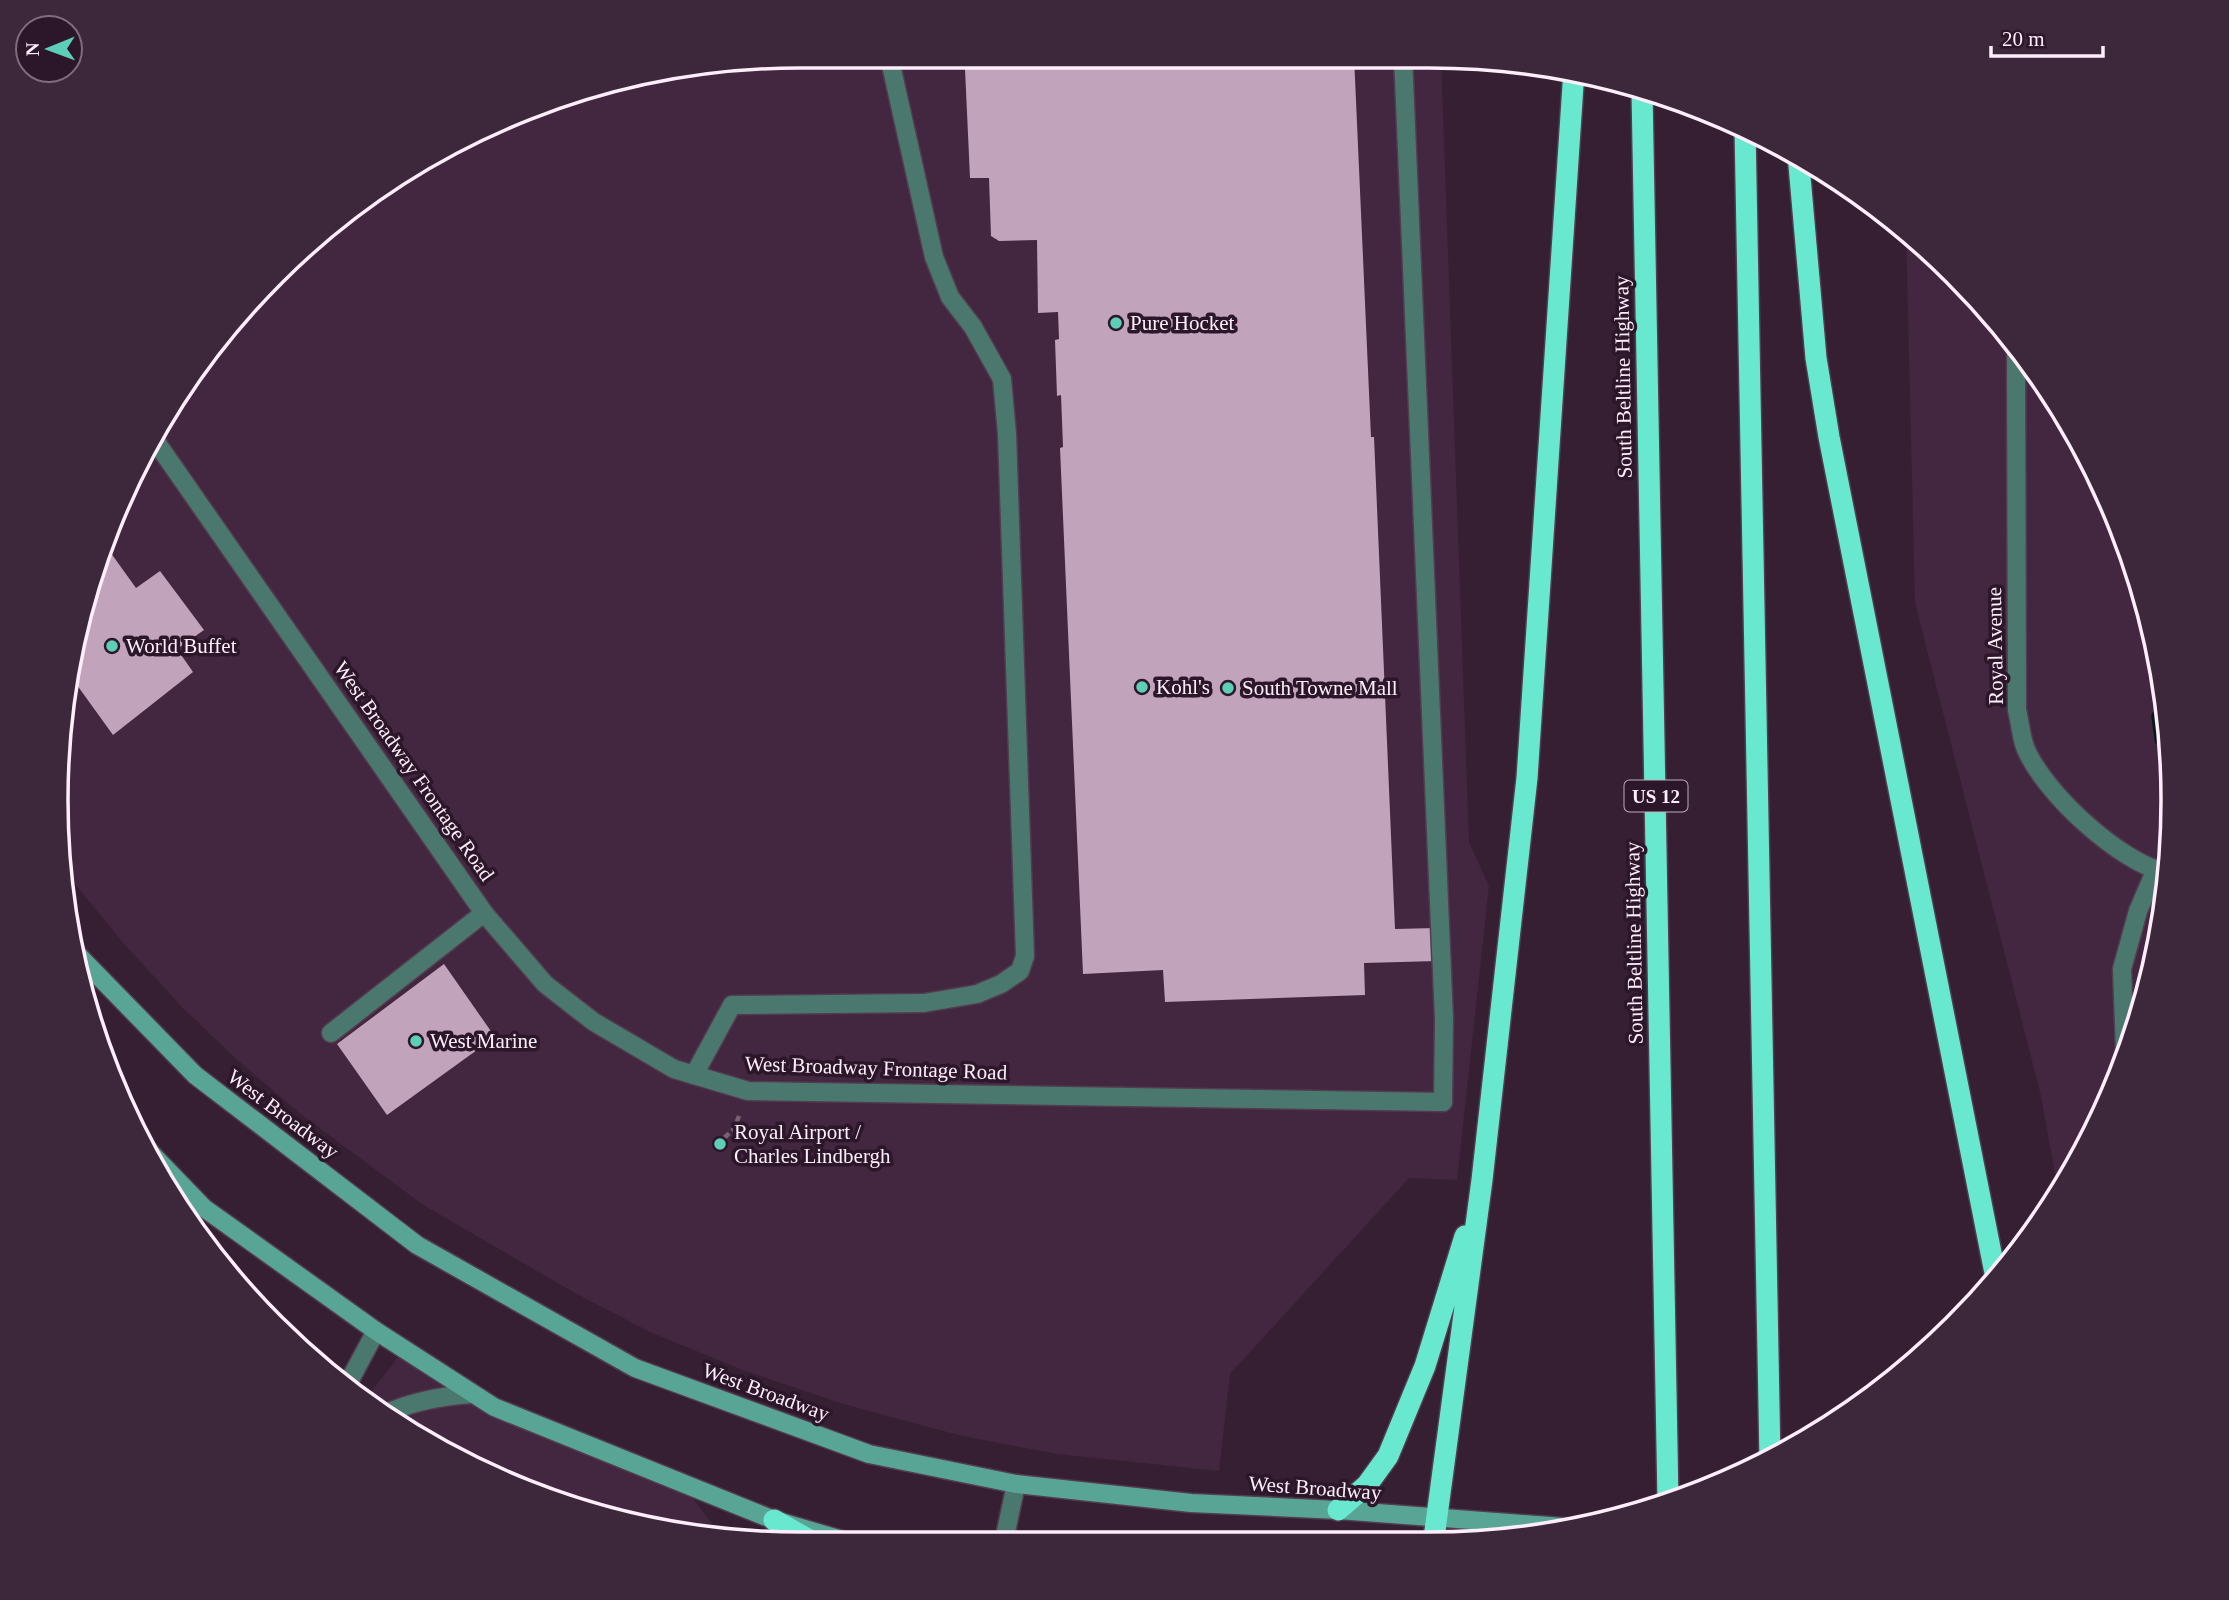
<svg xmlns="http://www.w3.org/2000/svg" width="2229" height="1600" viewBox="0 0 2229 1600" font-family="Georgia,serif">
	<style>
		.built { fill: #43263f }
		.water { fill: #001a15 }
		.building { fill: #c1a3bc }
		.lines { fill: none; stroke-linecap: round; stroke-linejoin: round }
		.lane-casing { stroke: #523c4f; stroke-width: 21 }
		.street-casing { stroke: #523c4f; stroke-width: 21 }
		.secondary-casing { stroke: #523c4f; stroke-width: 21 }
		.highway-casing { stroke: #523c4f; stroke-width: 24 }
		.path { stroke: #776274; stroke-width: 4.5; stroke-dasharray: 7 3.5; stroke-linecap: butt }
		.lane { stroke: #4a786e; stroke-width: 18 }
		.street { stroke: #4a786e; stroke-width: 18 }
		.secondary { stroke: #58a595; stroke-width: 18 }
		.highway { stroke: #69e8d0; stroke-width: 21 }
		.poi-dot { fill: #5dceb8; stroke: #2c1629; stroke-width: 2.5 }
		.labels { text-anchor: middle; stroke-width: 7; stroke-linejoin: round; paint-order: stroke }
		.shield { fill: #2c1629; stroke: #bfadbc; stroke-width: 2 }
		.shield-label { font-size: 19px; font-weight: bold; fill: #feeefb }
		.poi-label { font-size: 21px; fill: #feeefb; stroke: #2c1629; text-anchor: start }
		.street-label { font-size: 21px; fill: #feeefb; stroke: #2c1629 }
		.rim { fill: none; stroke: #feeefb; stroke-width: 3.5 }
	</style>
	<rect width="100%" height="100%" fill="#361f33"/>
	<path class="built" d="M800 56 1441 57 1469 842 1489 886 1457 1180 1409 1178 1230 1374 1219 1471 1057 1454 962 1436 891 1417 840 1403 740 1369 650 1332 575 1293 423 1205 298 1112 234 1057 183 1008 124 944 62 868V702L95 561 133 471 241 309 387 181 515 113 607 81Z
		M1906 231 1919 240 1989 310 2074 428 2134 561 2167 703 2171 849 2148 993 2096 1129 2058 1190 2041 1096 1915 603Z
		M402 1352 494 1407 680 1482 723 1538 608 1519 471 1467 364 1401Z"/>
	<path class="water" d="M2165 696 2168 749 2155 743 2151 715Z"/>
	<path class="building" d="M970 56H1354L1371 437H1374L1395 929 1436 928 1437 961 1364 963 1365 995 1165 1002 1163 970 1083 974 1060 448 1063 447 1061 395 1057 396 1055 340 1059 339 1058 312 1038 313 1037 240 999 241 991 236 989 178H970L965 69 971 68Z
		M103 542 136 588 160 571 204 630 177 649 193 672 113 735 69 674 95 561Z
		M444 964 495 1037 387 1115 337 1044Z"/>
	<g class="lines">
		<g class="lane-casing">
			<path id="lane" d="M1403 56 1444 1019 1443 1102
				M331 1033 484 913
				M2125 1053 2122 969 2138 911 2156 869
				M694 1075 732 1005 924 1003 977 994 1001 984 1020 971 1025 956 1007 434 1002 379 973 327 950 297 934 257 889 56
				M1004 1541 1016 1484"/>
		</g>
		<g class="street-casing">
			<path id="street" d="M2016 348 2017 710C2020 722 2021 736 2025 747 2043 792 2120 863 2167 873
				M154 439 484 913 545 984 594 1022 674 1069 748 1091 1443 1102
				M345 1389 376 1331
				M385 1414C413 1401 442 1396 472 1394"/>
		</g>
		<g class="secondary-casing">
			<path id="secondary" d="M77 954 195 1075 417 1245 635 1368 869 1454 1016 1484 1191 1503 1338 1510 1576 1528
				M146 1148 204 1208 376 1331 494 1407 774 1520 849 1542"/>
		</g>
		<g class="highway-casing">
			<path id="highway" d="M1642 91 1668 1501
				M1745 128 1770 1460
				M1798 154 1816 358 1829 437 1996 1278
				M1338 1510 1367 1485 1388 1456 1425 1366 1465 1236
				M774 1520 813 1542
				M1434 1538 1482 1180 1527 778 1574 70"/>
		</g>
		<path class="path" d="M724 1138 734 1129 739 1116"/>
		<use href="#lane" class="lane"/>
		<use href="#street" class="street"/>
		<use href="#secondary" class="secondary"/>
		<use href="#highway" class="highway"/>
	</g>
	<g class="poi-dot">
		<circle cx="1116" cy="323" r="7"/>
		<circle cx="112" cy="646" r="7"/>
		<circle cx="1142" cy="687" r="7"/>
		<circle cx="1228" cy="688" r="7"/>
		<circle cx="416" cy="1041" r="7"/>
		<circle cx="720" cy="1144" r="7"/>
	</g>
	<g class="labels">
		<rect class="shield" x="1624.5" y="780.5" width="63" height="31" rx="5"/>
		<g class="shield-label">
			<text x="1656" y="803">US 12</text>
		</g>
		<g class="poi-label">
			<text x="1130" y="330">Pure Hocket</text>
			<text x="126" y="653">World Buffet</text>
			<text x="1156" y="694">Kohl's</text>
			<text x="1242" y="695">South Towne Mall</text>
			<text x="430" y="1048">West Marine</text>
			<text x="734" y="1139">Royal Airport /<tspan x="734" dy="24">Charles Lindbergh</tspan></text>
		</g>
		<g class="street-label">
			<text transform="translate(1623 377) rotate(-91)" y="7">South Beltline Highway</text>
			<text transform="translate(1995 646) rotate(-91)" y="7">Royal Avenue</text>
			<text transform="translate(414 771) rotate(55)" y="7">West Broadway Frontage Road</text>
			<text transform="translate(1634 943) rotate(-91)" y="7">South Beltline Highway</text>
			<text transform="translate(876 1068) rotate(2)" y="7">West Broadway Frontage Road</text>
			<text transform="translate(283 1114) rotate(37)" y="7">West Broadway</text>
			<text transform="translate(766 1392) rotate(20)" y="7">West Broadway</text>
			<text transform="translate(1315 1488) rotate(4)" y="7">West Broadway</text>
		</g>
	</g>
	<path d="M0 0H2229V1600H0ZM800 68H1429A732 732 0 0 1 2161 800V800A732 732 0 0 1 1429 1532H800A732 732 0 0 1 68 800V800A732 732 0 0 1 800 68Z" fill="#3d273a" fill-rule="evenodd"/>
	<path class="rim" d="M800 68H1429A732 732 0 0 1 2161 800V800A732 732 0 0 1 1429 1532H800A732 732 0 0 1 68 800V800A732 732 0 0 1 800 68Z"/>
	<g transform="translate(49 49) rotate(269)"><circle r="33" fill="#2c1629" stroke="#806c7d" stroke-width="2"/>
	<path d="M0-5L12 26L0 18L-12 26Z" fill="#5dceb8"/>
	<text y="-10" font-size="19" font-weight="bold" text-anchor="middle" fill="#feeefb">N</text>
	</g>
	<path d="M1991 46v10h112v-10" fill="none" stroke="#feeefb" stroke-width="3.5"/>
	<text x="2002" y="46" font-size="21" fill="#feeefb" stroke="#2c1629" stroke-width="5" paint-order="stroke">20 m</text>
</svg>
